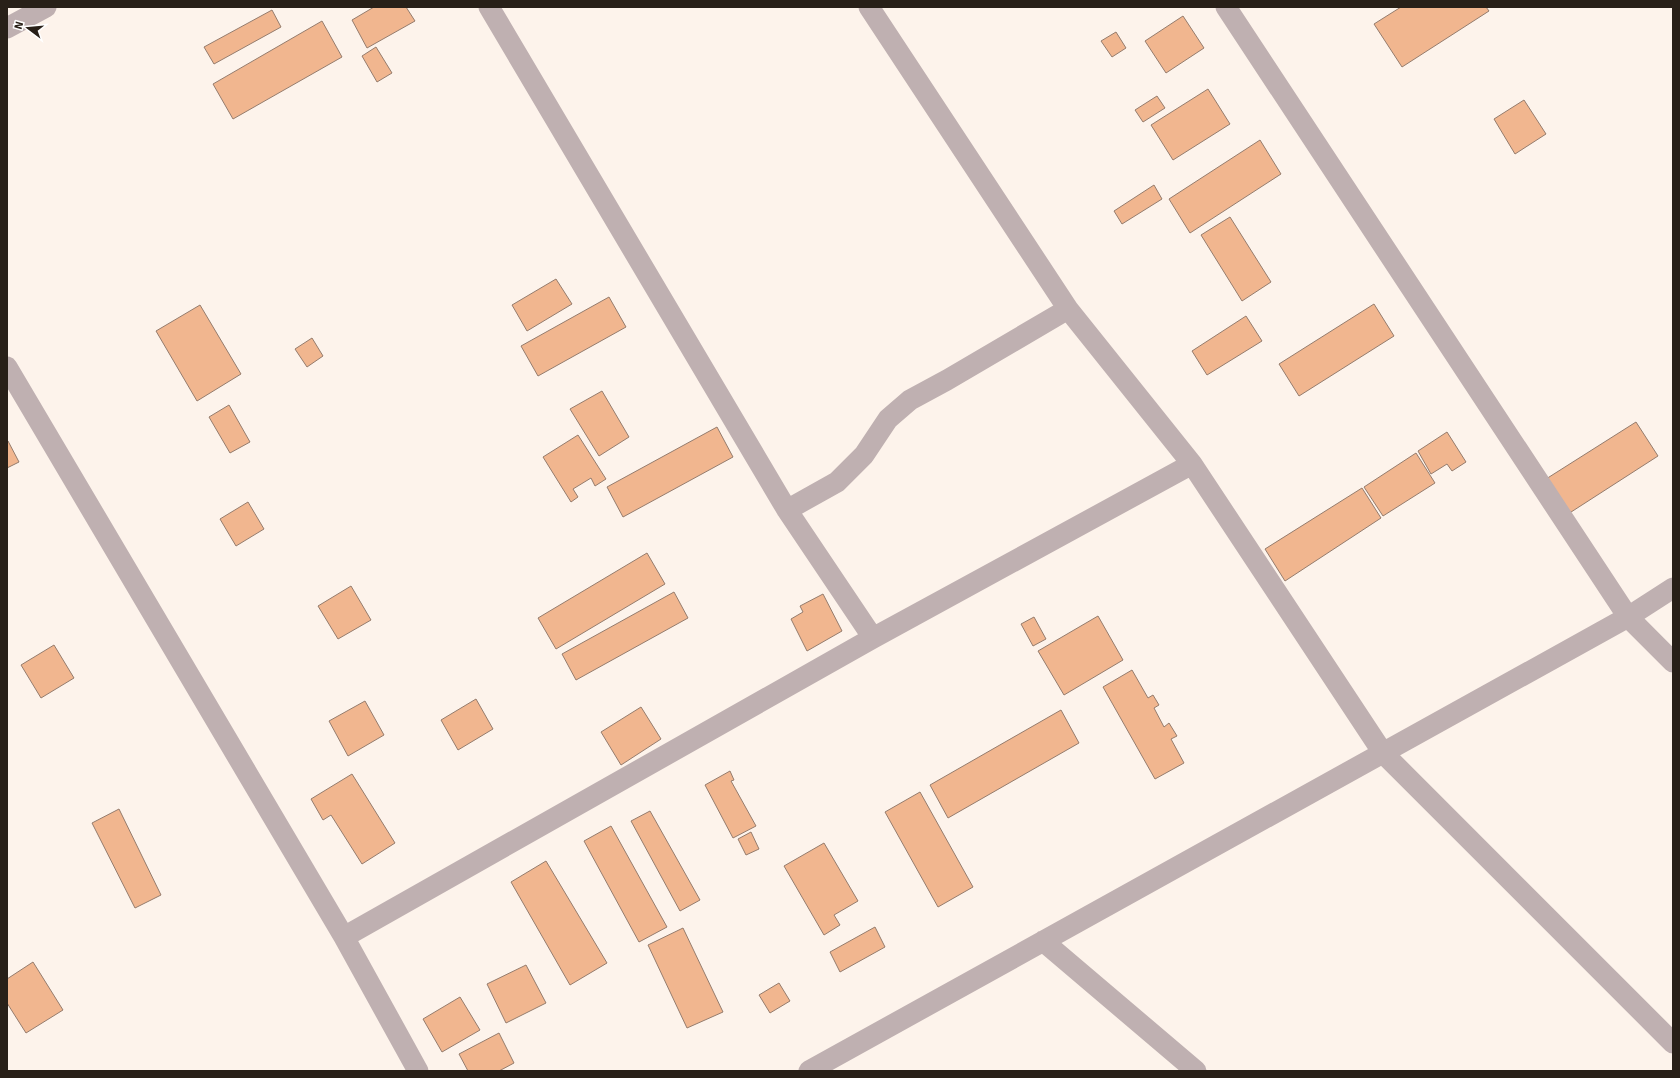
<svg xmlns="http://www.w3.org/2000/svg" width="1680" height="1078" viewBox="0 0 1680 1078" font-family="Signika,sans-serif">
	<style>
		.building { fill: #f1b68f; stroke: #957c6d }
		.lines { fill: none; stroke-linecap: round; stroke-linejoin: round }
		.street { stroke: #bfb0b1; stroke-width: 21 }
	</style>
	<rect width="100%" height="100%" fill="#fdf3eb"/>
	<path class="building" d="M374 7H406L415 21 367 48 352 20Z
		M1401 7H1486L1489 11 1402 67 1374 24Z
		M272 10 281 27 214 64 204 47Z
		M1183 16 1204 48 1166 73 1145 41Z
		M322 21 342 57 233 119 213 84Z
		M1116 32 1126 48 1112 57 1101 41Z
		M376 47 392 73 377 82 362 56Z
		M1208 89 1230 124 1173 160 1151 125Z
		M1157 96 1165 108 1143 122 1135 110Z
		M1524 100 1546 134 1515 154 1494 119Z
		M1260 140 1281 174 1190 233 1169 199Z
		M1154 185 1162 199 1122 224 1114 211Z
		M1230 217 1271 282 1242 301 1201 235Z
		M556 279 572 304 527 331 512 305Z
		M609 297 626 327 538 376 521 346Z
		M1374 304 1394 336 1299 396 1279 364Z
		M200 305 241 374 197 401 156 331Z
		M1246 316 1262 341 1207 375 1192 351Z
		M312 338 323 356 307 367 295 349Z
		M602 391 629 437 599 456 570 409Z
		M229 405 250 442 230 453 209 417Z
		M1636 422 1658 456 1568 514 1546 479Z
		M717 427 733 457 623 517 607 487Z
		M1447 432 1466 462 1452 471 1447 464 1431 474 1418 451Z
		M578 435 606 479 595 486 591 478 573 489 578 497 571 502 543 457Z
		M8 441 19 462 7 468V442Z
		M1416 453 1435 483 1383 516 1364 487Z
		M1362 488 1381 518 1285 581 1265 549Z
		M248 502 264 529 236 546 220 519Z
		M647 553 665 584 556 649 538 618Z
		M351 586 371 620 338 639 318 606Z
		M674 592 688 618 576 680 562 654Z
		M823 594 842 631 807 651 791 619 803 612 800 606Z
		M1098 616 1123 660 1064 695 1038 651Z
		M1034 617 1046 639 1033 646 1021 624Z
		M54 645 74 678 41 698 21 665Z
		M1132 670 1148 698 1153 695 1159 705 1154 708 1164 727 1169 723 1177 736 1171 739 1184 763 1155 779 1103 687Z
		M476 699 493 729 458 750 441 720Z
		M365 701 384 735 348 756 329 721Z
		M641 707 661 739 621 765 601 732Z
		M1061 710 1079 743 948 818 930 785Z
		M730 771 734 780 731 781 756 826 733 838 705 785Z
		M352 774 395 843 362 864 331 815 323 820 311 799Z
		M920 792 973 887 938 907 885 812Z
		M119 809 161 895 135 908 92 823Z
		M650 811 700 900 680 911 631 821Z
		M611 826 667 927 639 942 584 841Z
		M751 832 759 849 746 855 738 839Z
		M824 843 858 901 834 915 840 925 824 935 784 866Z
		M546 861 607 963 570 985 511 882Z
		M875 927 885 947 840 972 830 952Z
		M683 928 723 1012 687 1028 648 945Z
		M33 962 63 1010 26 1033 7 1003V979Z
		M526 965 546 1003 506 1023 487 984Z
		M779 983 790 1001 770 1013 759 995Z
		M460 997 480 1030 442 1052 423 1019Z
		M499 1033 514 1063 499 1071H468L459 1054Z"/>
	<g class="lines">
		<path class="street" d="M489 7 787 510 873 638
			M869 7 1068 309 1192 464 1383 753 1673 1043
			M1226 7 1628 617 1673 662
			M7 28 46 7
			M7 367 344 937
			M787 510 837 482 864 455 888 419 910 400 947 380 1068 309
			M1043 941 1196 1071
			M418 1071 344 937 873 638 1192 464
			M809 1071 1628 617 1673 588"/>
	</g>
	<rect width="1680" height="1078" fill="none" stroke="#282018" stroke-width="16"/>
	<g transform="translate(28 28) rotate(286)" stroke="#ffffff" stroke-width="3" paint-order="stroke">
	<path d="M0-3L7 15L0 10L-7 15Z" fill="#282018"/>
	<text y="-6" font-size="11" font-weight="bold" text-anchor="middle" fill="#282018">N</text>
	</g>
</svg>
